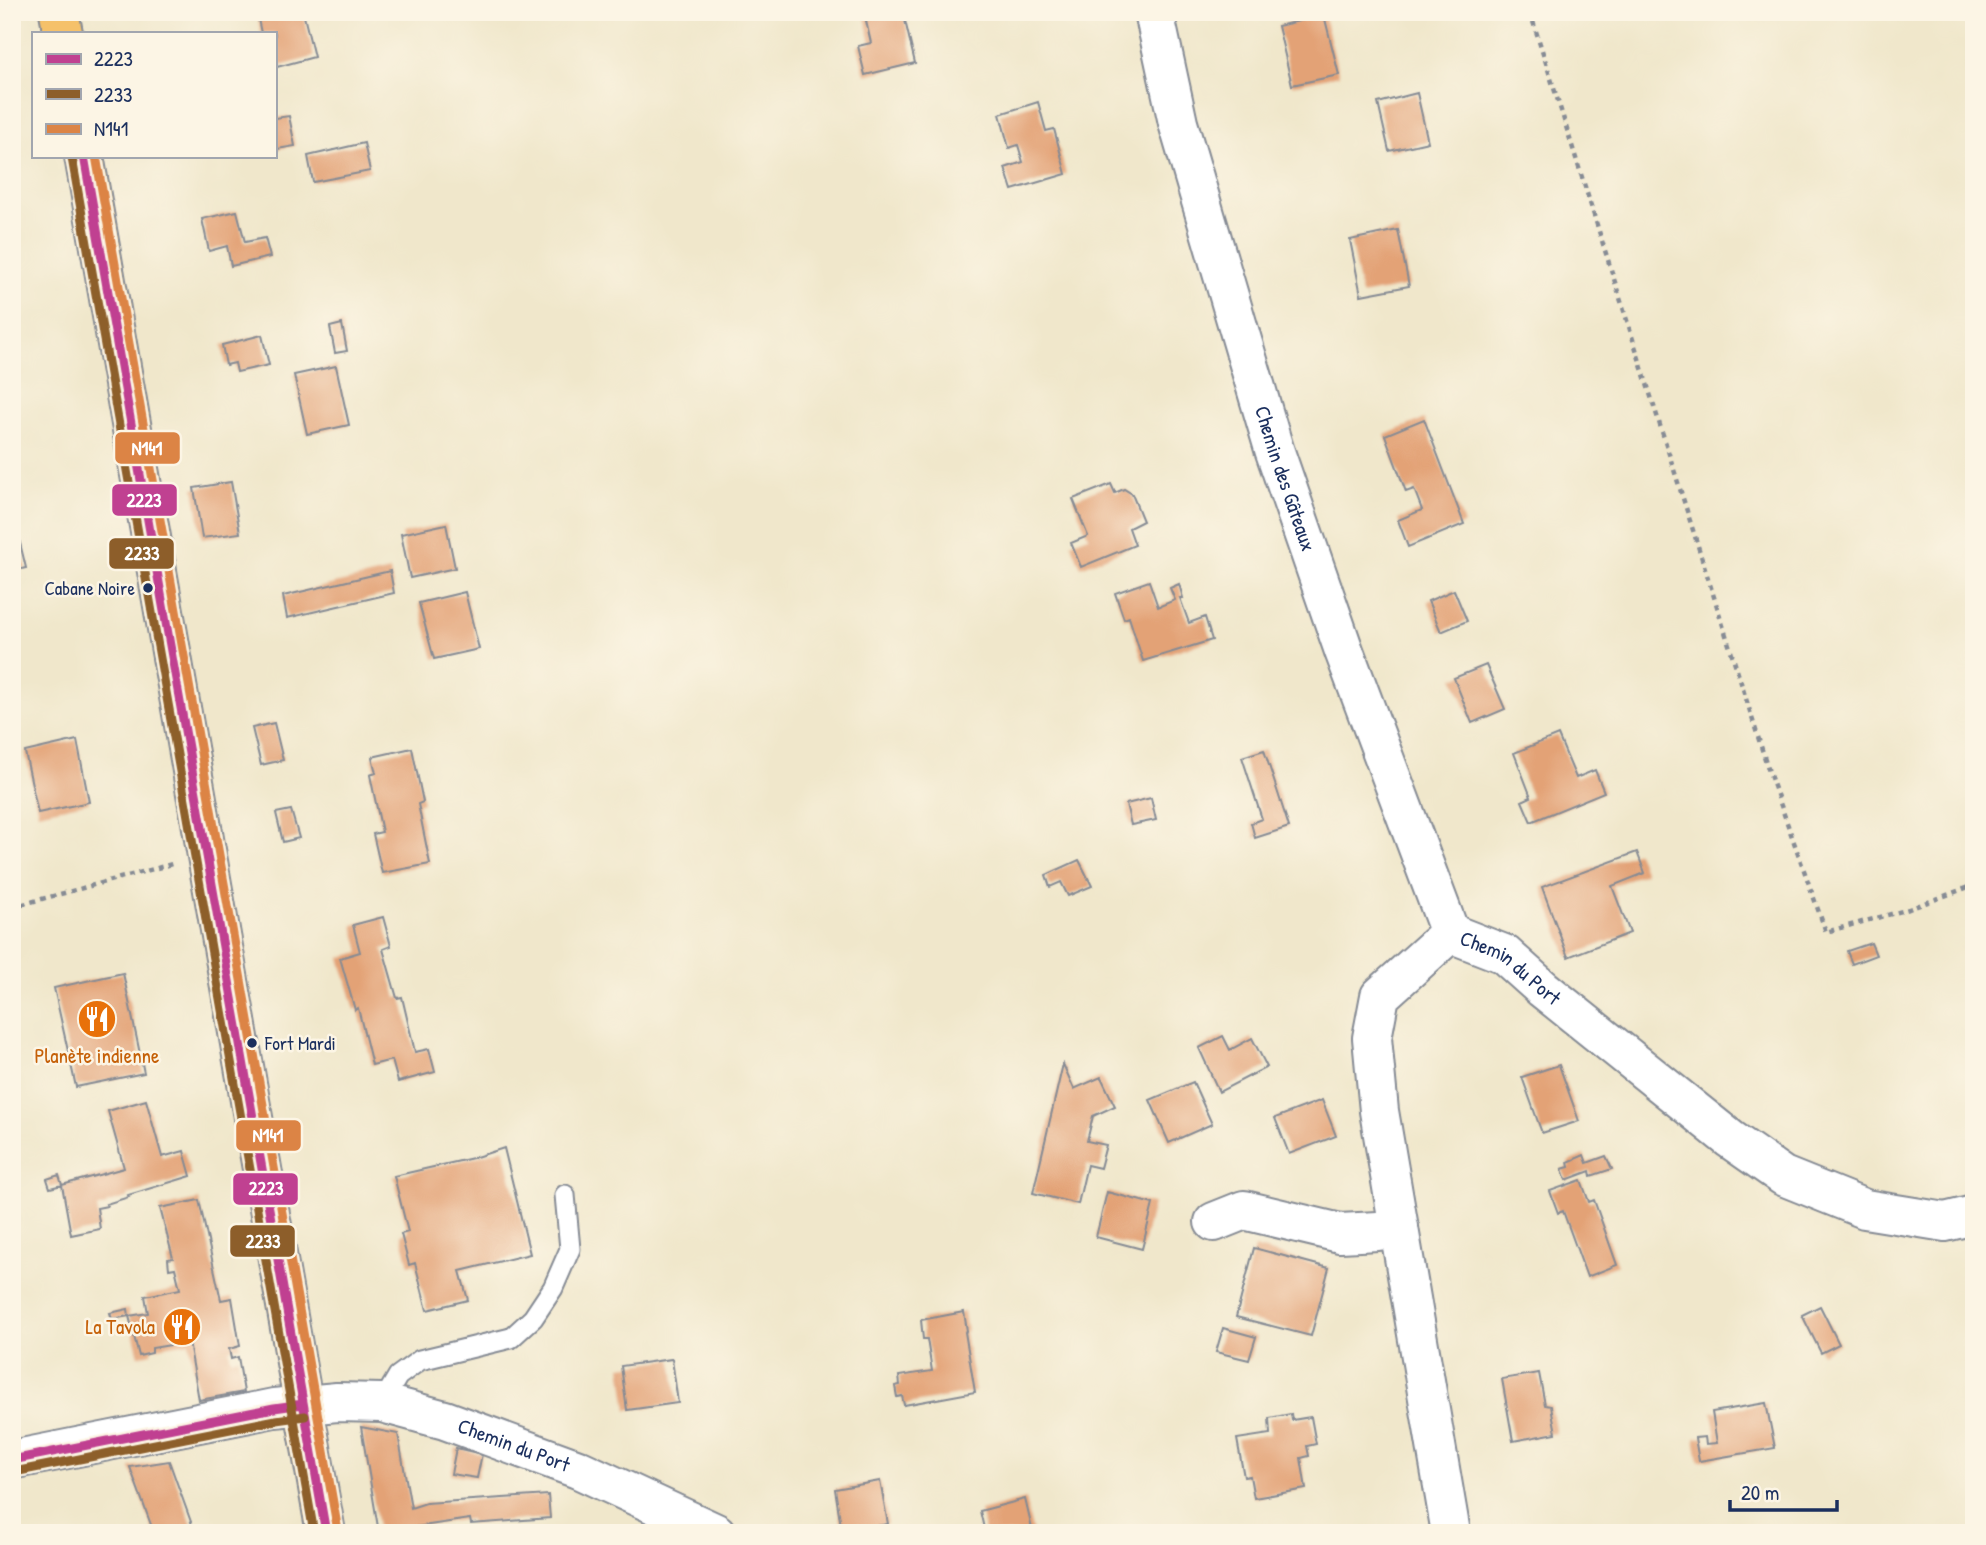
<svg xmlns="http://www.w3.org/2000/svg" width="1986" height="1545" viewBox="0 0 1986 1545" font-family="'Patrick Hand',sans-serif">
	<style>
		.building { fill: #e3a276 }
		.lines { fill: none; stroke-linecap: round; stroke-linejoin: round }
		.lane-casing { stroke: #868b94; stroke-width: 23 }
		.street-casing { stroke: #868b94; stroke-width: 42 }
		.primary-casing { stroke: #868b94; stroke-width: 42 }
		.path { stroke: #868b94; stroke-width: 4.5; stroke-dasharray: 5 5; stroke-linecap: butt }
		.lane { stroke: #fff; stroke-width: 19 }
		.street { stroke: #fff; stroke-width: 38 }
		.primary { stroke: #f5c16b; stroke-width: 38 }
		.bus-1-casing { stroke: #fcf5e5; stroke-width: 14 }
		.bus-2-casing { stroke: #fcf5e5; stroke-width: 14 }
		.bus-3-casing { stroke: #fcf5e5; stroke-width: 14 }
		.bus-1 { stroke: #c04191; stroke-width: 9 }
		.bus-2 { stroke: #8d5e2a; stroke-width: 9 }
		.bus-3 { stroke: #dc8445; stroke-width: 9 }
		.bus-dot { fill: #1b2f5e; stroke: #fcf5e5; stroke-width: 2.5 }
		.labels { text-anchor: middle; stroke-width: 5; stroke-linejoin: round; paint-order: stroke }
		.bus-label { font-size: 19px; fill: #1b2f5e; stroke: #fcf5e5; text-anchor: end }
		.street-label { font-size: 21px; fill: #1b2f5e; stroke: #fcf5e5 }
		.food-label { font-size: 21px; fill: #c56008; stroke: #fcf5e5 }
		.line-badge { stroke: #fcf5e5; stroke-width: 2.5 }
		.badge-label { font-size: 19px; text-anchor: middle; font-weight: bold; fill: #fff }
	</style>
	<rect width="100%" height="100%" fill="#fcf5e5"/>
	<filter id="ink" filterUnits="userSpaceOnUse"><feTurbulence type="fractalNoise" baseFrequency=".0143" numOctaves="2"/><feDisplacementMap in="SourceGraphic" scale="14" xChannelSelector="R" yChannelSelector="G"/><feConvolveMatrix kernelMatrix="1 2 1 2 8 2 1 2 1" color-interpolation-filters="sRGB"/></filter>
	<filter id="wash" filterUnits="userSpaceOnUse"><feTurbulence type="fractalNoise" baseFrequency=".00686" numOctaves="4" result="noise"/><feDisplacementMap in="SourceGraphic" scale="28" xChannelSelector="R" yChannelSelector="G"/><feGaussianBlur stdDeviation="1.57" result="paint"/><feColorMatrix in="noise" values="0 0 0 0 0 0 0 0 0 0 0 0 0 0 0 0 0 1.4 0 .05"/><feComposite in="paint" operator="in"/></filter>
	<g filter="url(#wash)">
		<rect width="100%" height="100%" fill="#f0e7cb"/>
		<g id="blocks">
			<path class="building" d="M260 12H303L314 57 277 67 275 56V33H261L258 19 261 18Z
				M864 12H903L915 63 865 75 858 46 871 43Z
				M1324 15 1339 75 1292 85 1278 26Z
				M1417 93 1428 142 1389 151 1378 103Z
				M1038 102 1046 131 1054 129 1066 174 1012 190 1005 168 1023 162 1018 145 1009 148 1000 114Z
				M289 116 295 146 277 149 278 153H275V118Z
				M364 143 370 171 313 182 308 156Z
				M237 211 245 242 265 238 270 257 231 266 227 246 209 251 202 219Z
				M1398 230 1409 286 1361 295 1350 240Z
				M342 324 347 351 335 353 330 327Z
				M262 335 269 365 237 372 235 363 226 365 222 345Z
				M336 366 349 425 307 434 294 375Z
				M1424 419 1464 524 1408 547 1398 520 1422 510 1414 489 1406 492 1385 435Z
				M231 482 240 533 202 538 194 488Z
				M1111 484 1115 493 1124 489 1132 494 1143 521 1129 528 1135 545 1081 567 1071 543 1088 536 1073 499Z
				M12 510 26 568 12 571Z
				M446 524 455 568 410 578 401 534Z
				M390 571 394 593 287 618 283 596Z
				M1149 581 1158 607 1175 600 1170 588 1179 584 1183 598H1180L1189 623 1205 617 1212 640 1143 661 1129 617 1124 619 1115 593Z
				M1454 590 1467 621 1441 632 1428 601Z
				M465 592 479 649 434 659 419 603Z
				M1486 665 1505 709 1472 723 1454 678Z
				M274 723 283 760 261 765 252 728Z
				M1558 735 1576 778 1595 770 1604 792 1531 822 1522 801 1531 797 1514 753Z
				M77 740 89 802 38 813 25 752Z
				M412 748 423 802 418 804 430 864 382 873 373 834 382 832 370 775 376 773 372 757Z
				M1264 750 1289 827 1255 838 1251 823 1262 819 1242 757Z
				M1151 798 1156 820 1131 825 1126 804Z
				M291 810 299 838 283 842 276 813Z
				M1637 852 1645 873 1612 886 1630 933 1568 957 1542 887Z
				M1079 860 1092 886 1068 896 1061 882 1050 887 1046 875Z
				M383 917 391 946 383 949 397 998 402 997 415 1052 429 1049 435 1072 398 1082 392 1060 372 1065 358 1008 355 1010 340 958 360 952 353 925Z
				M1871 943 1876 955 1852 964 1847 951Z
				M123 973 144 1073 76 1087 54 988Z
				M1223 1036 1230 1050 1252 1038 1267 1067 1219 1092 1199 1048Z
				M1063 1064 1074 1089 1101 1077 1115 1106 1093 1116 1087 1141 1106 1145 1100 1168 1087 1165 1078 1204 1033 1193Z
				M1559 1065 1579 1121 1542 1133 1522 1077Z
				M1193 1082 1212 1124 1169 1143 1150 1100Z
				M146 1100 162 1157 184 1151 191 1176 128 1195 129 1197 106 1204 107 1206 97 1208 100 1229 71 1235 62 1185 124 1168 108 1111Z
				M1322 1100 1336 1136 1289 1154 1275 1118Z
				M504 1148 530 1254 460 1271 468 1300 427 1310 415 1263 409 1265 401 1234 408 1232 394 1176 473 1158Z
				M1584 1155 1587 1163 1606 1156 1612 1169 1591 1176 1590 1171 1566 1180 1562 1169 1569 1167 1568 1162Z
				M59 1175 62 1185 50 1188 47 1179Z
				M1581 1180 1589 1202 1594 1200 1617 1265 1587 1277 1563 1211 1558 1213 1550 1191Z
				M1107 1192 1153 1204 1142 1249 1096 1237Z
				M199 1200 221 1300 232 1298 240 1346 229 1349 231 1359 238 1357 244 1392 199 1400 189 1342 152 1348V1353L139 1356 129 1316 112 1319 110 1313 128 1309 129 1316 148 1313 145 1296 180 1289 175 1268 169 1269 168 1259 173 1258 160 1208Z
				M1254 1248 1329 1268 1311 1336 1236 1317Z
				M1820 1306 1839 1344 1821 1353 1802 1315Z
				M964 1312 967 1331 965 1332 975 1392 904 1405 902 1396 897 1397 895 1386 900 1385 899 1376 932 1371 927 1339H923L921 1320Z
				M1223 1328 1256 1337 1249 1360 1216 1352Z
				M672 1359 678 1403 627 1410 621 1366Z
				M1539 1373 1545 1405 1551 1406 1556 1433 1513 1441 1502 1379Z
				M1766 1403 1775 1448 1699 1461 1695 1438 1705 1437 1706 1444 1717 1443 1712 1412Z
				M1291 1414 1292 1420 1311 1417 1316 1444 1307 1446 1309 1456 1301 1458 1306 1489 1254 1498 1250 1476 1244 1477 1237 1439 1270 1434 1269 1418Z
				M361 1427 398 1434 411 1508 426 1503 548 1495 550 1518 471 1524 470 1519 415 1527 416 1533H379Z
				M456 1448 482 1454 477 1478 451 1474Z
				M169 1461 195 1533H154L130 1467Z
				M880 1481 888 1524 842 1532 835 1489Z
				M1025 1499 1033 1533H985L980 1511Z"/>
		</g>
	</g>
	<g filter="url(#ink)">
		<use href="#blocks" fill-opacity="0" stroke="#868b94" stroke-width="2"/>
		<g class="lines">
			<g class="lane-casing">
				<path id="lane" d="M382 1403 398 1376 420 1360 511 1338 533 1318 553 1288 570 1249 565 1195"/>
			</g>
			<g class="street-casing">
				<g id="street">
					<path id="s1" d="M1154 12 1178 123 1274 449 1344 651 1450 933"/>
					<path d="M1214 1222 1244 1210 1340 1233 1378 1231 1399 1228"/>
					<path id="s2" d="M12 1460 274 1408 337 1402 382 1403 445 1420 578 1469 716 1533"/>
					<path id="s3" d="M1451 1533 1379 1111 1372 1038 1380 996 1450 933 1504 954 1543 989 1730 1139 1783 1176 1865 1209 1945 1222 1974 1215"/>
				</g>
			</g>
			<g class="primary-casing">
				<path id="primary" d="M59 12 63 33
					M84 156 326 1533"/>
			</g>
			<path class="path" d="M1530 12 1770 775 1826 932 1909 909 1974 885
				M12 907 172 864"/>
			<use href="#lane" class="lane"/>
			<use href="#street" class="street"/>
			<use href="#primary" class="primary"/>
			<g class="bus-1-casing">
				<path id="bus-1" d="M84 156 326 1533
					M12 1460 274 1408 303 1404"/>
			</g>
			<g class="bus-2-casing">
				<path id="bus-2" d="M72 158 314 1533
					M14 1472 276 1420 305 1416"/>
			</g>
			<g class="bus-3-casing">
				<path id="bus-3" d="M96 156 338 1531"/>
			</g>
			<use href="#bus-1" class="bus-1"/>
			<use href="#bus-2" class="bus-2"/>
			<use href="#bus-3" class="bus-3"/>
		</g>
	</g>
	<defs>
		<g id="restaurant-disc" transform="scale(2.0125)"><circle r="9.5" fill="#e8710a" stroke="#fcf5e5"/><path d="M-5-6h1v4h1v-4h1v4h1v-4h1v5L-1.5 .5V6h-2V.5L-5-1ZM5-6V6H3V1.5H1.5Q1.5-4 5-6Z" fill="#fff"/></g>
	</defs>
	<g fill-rule="evenodd">
		<use href="#restaurant-disc" x="97" y="1019"/>
		<use href="#restaurant-disc" x="182" y="1327"/>
	</g>
	<g class="bus-dot">
		<circle cx="148" cy="588" r="6"/>
		<circle cx="252" cy="1043" r="6"/>
	</g>
	<g class="labels">
		<g class="bus-label">
			<text x="135" y="595">Cabane Noire</text>
			<text x="265" y="1050" text-anchor="start">Fort Mardi</text>
		</g>
		<g class="street-label">
			<text dy="7" stroke="none"><textPath href="#s1" startOffset="485">Chemin des Gâteaux</textPath></text>
			<text dy="7" stroke="none"><textPath href="#s3" startOffset="709">Chemin du Port</textPath></text>
			<text dy="7" stroke="none"><textPath href="#s2" startOffset="514">Chemin du Port</textPath></text>
		</g>
		<g class="food-label">
			<text x="97" y="1063">Planète indienne</text>
			<text x="155" y="1334" text-anchor="end">La Tavola</text>
		</g>
	</g>
	<g class="line-badge">
		<rect x="114" y="431" width="67" height="34" rx="7" fill="#dc8445"/>
		<rect x="111" y="483" width="67" height="34" rx="7" fill="#c04191"/>
		<rect x="108" y="537" width="67" height="33" rx="7" fill="#8d5e2a"/>
		<rect x="235" y="1119" width="67" height="33" rx="7" fill="#dc8445"/>
		<rect x="232" y="1172" width="67" height="34" rx="7" fill="#c04191"/>
		<rect x="229" y="1224" width="67" height="34" rx="7" fill="#8d5e2a"/>
	</g>
	<g class="badge-label">
		<text x="147" y="455">N141</text>
		<text x="144" y="507">2223</text>
		<text x="142" y="560">2233</text>
		<text x="268" y="1142">N141</text>
		<text x="266" y="1195">2223</text>
		<text x="263" y="1248">2233</text>
	</g>
	<rect width="1986" height="1545" fill="none" stroke="#fcf5e5" stroke-width="42"/>
	<rect x="32" y="32" width="245" height="126" fill="#fcf5e5" stroke="#a2a6af" stroke-width="2"/>
	<rect x="46" y="54" width="35" height="10" fill="#c04191" stroke="#a2a6af" stroke-width="2"/>
	<text x="94" y="66" font-size="21" fill="#1b2f5e">2223</text>
	<rect x="46" y="89" width="35" height="10" fill="#8d5e2a" stroke="#a2a6af" stroke-width="2"/>
	<text x="94" y="102" font-size="21" fill="#1b2f5e">2233</text>
	<rect x="46" y="124" width="35" height="10" fill="#dc8445" stroke="#a2a6af" stroke-width="2"/>
	<text x="94" y="136" font-size="21" fill="#1b2f5e">N141</text>
	<path d="M1730 1500v10h107v-10" fill="none" stroke="#1b2f5e" stroke-width="3.5"/>
	<text x="1741" y="1500" font-size="21" fill="#1b2f5e" stroke="#fcf5e5" stroke-width="5" paint-order="stroke">20 m</text>
</svg>
